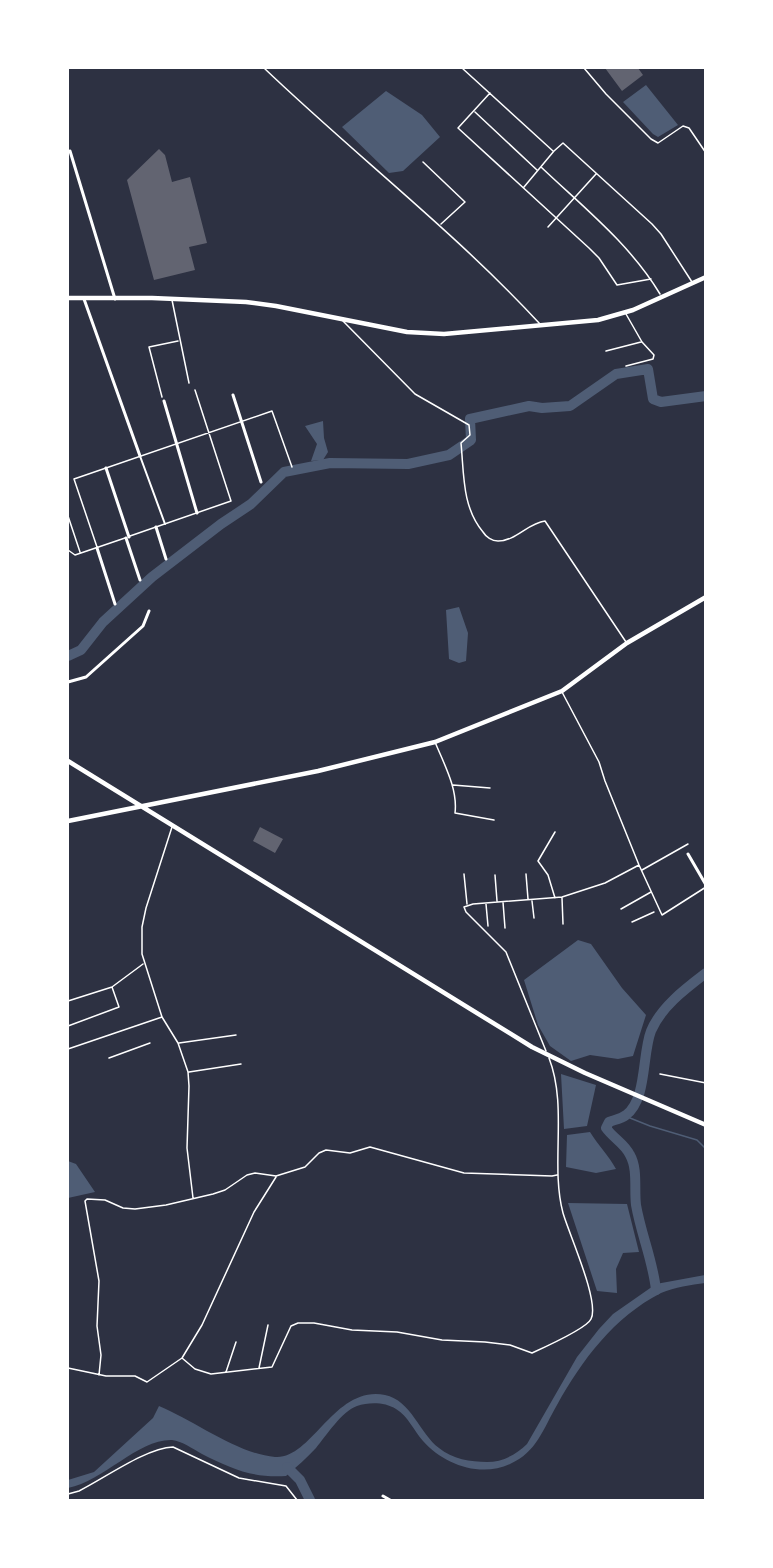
<svg xmlns="http://www.w3.org/2000/svg" width="773" height="1568" viewBox="0 0 773 1568" font-family="Inter,sans-serif">
	<style>
		.water { fill: #4f5d75 }
		.lines { fill: none; stroke-linecap: round; stroke-linejoin: round }
		.stream { stroke: #4f5d75; stroke-width: 1.5 }
		.river { stroke: #4f5d75; stroke-width: 10 }
		.building { fill: #626471 }
		.service { stroke: #fff; stroke-width: 1.5 }
		.pedestrian { stroke: #fff; stroke-width: 2 }
		.minor { stroke: #fff; stroke-width: 3 }
		.tertiary { stroke: #fff; stroke-width: 4.5 }
	</style>
	<rect width="100%" height="100%" fill="#2d3142"/>
	<path class="water" d="M646 85 678 125 658 137 653 134 623 102Z
		M386 91 422 115 440 137 403 171 389 173 342 127Z
		M323 421 324 438 328 452 323 460 311 461 317 444 305 426Z
		M459 607 468 633 466 661 459 663 449 659 446 610Z
		M578 940 591 944 622 988 646 1015 633 1056 618 1059 590 1055 571 1061 550 1046 538 1025 524 980Z
		M561 1074 596 1085 587 1126 564 1129Z
		M590 1132C598 1145 609 1156 616 1169L596 1173 566 1167 567 1135Z
		M68 1161 76 1164 95 1192 68 1198Z
		M568 1203 627 1204 639 1252 623 1253 616 1269 617 1293 597 1291Z
		M705 1275V1283C691 1285 675 1287 661 1293 614 1317 582 1360 557 1405 543 1429 537 1452 510 1464 480 1478 443 1464 423 1441 414 1431 408 1416 396 1409 385 1402 369 1402 357 1406 342 1411 326 1436 316 1448 307 1458 296 1467 286 1476 252 1478 232 1469 202 1454 193 1449 182 1441 172 1440 138 1439 104 1481 68 1488V1480L94 1472 153 1418 159 1406C195 1421 238 1454 275 1457 312 1460 334 1385 385 1395 411 1400 420 1434 439 1448 452 1459 471 1462 487 1462 502 1462 516 1455 527 1444L577 1357 599 1329 613 1314 656 1284Z"/>
	<g class="lines">
		<path class="stream" d="M625 1116 650 1126 697 1140 706 1149"/>
		<path class="river" d="M68 656 81 650 103 622 152 577 221 524 251 504 284 472 330 463 408 464 449 455 471 440 470 419 529 406 542 408 570 406 616 374 648 369 653 399 661 402 706 396
			M656 1290C653 1261 641 1234 636 1205 634 1189 638 1169 630 1155 625 1144 613 1138 606 1128L609 1122C614 1120 621 1119 626 1115 647 1100 642 1054 651 1031 661 1007 685 989 706 973
			M287 1467 300 1480 310 1500"/>
	</g>
	<path class="building" d="M605 68H638L643 75 622 91Z
		M159 149 165 155 172 182 190 177 207 243 189 247 195 270 154 280 127 180Z
		M260 827 283 839 275 853 253 841Z"/>
	<g class="lines">
		<path class="service" d="M264 68C355 155 455 232 540 324
			M462 68 553 151
			M584 68 606 94 651 139 658 143 683 126 689 128 706 153
			M490 93 458 128 589 248 599 258 617 285 651 279
			M475 112 537 170
			M423 162 465 202 441 224
			M541 167C583 207 630 244 660 294
			M524 187 554 151 563 143 652 224 661 234 692 282
			M548 227 596 174
			M172 300 189 383
			M626 314 642 342 654 355 653 359 626 366
			M343 321 415 394 469 425 470 435 461 443C464 474 462 507 483 532 486 537 492 541 498 541 516 541 528 523 545 521L626 642
			M606 351 641 342
			M162 397 149 347 178 341
			M68 516 80 552
			M130 536 231 501 195 390
			M97 547 74 479 272 411 292 467
			M68 550 75 555 125 538
			M562 692 599 762 605 781 639 865 662 915 706 887
			M435 742C444 764 458 789 455 813L494 820
			M453 785 490 788
			M172 827 146 908 142 927V954L162 1017 178 1043 188 1072 189 1086 187 1148 193 1198
			M642 870 688 844
			M464 874 467 904
			M526 874 528 899
			M495 875 497 901
			M555 898 548 875 538 861 555 832
			M562 898 563 924
			M532 901 534 918
			M503 902 505 928
			M486 904 488 926
			M621 909 651 892
			M632 922 654 912
			M68 1001 112 987 143 964
			M68 1026 119 1007 112 987
			M179 1043 236 1035
			M68 1049 162 1017
			M546 1051 506 952 466 912 464 907 473 904 562 897 605 883 639 865
			M109 1058 150 1043
			M189 1072 241 1064
			M660 1074 706 1083
			M182 1358 195 1369 211 1374 272 1367 291 1326 298 1323H314L352 1330 397 1332 442 1340 485 1342 510 1345 532 1353C543 1348 587 1328 591 1319 600 1302 569 1234 563 1213 550 1164 568 1107 549 1058
			M68 1368 106 1376H135L147 1382 182 1358 202 1325 254 1212 276 1177
			M259 1368 268 1325
			M226 1372 236 1342
			M99 1375 101 1355 97 1326 99 1281 85 1201 87 1199 105 1200 123 1208 135 1209 166 1205 213 1194 225 1190 247 1175 255 1173 276 1176 305 1167 319 1153 326 1150 350 1153 370 1147 464 1173 552 1176 557 1175
			M68 1494 79 1491C105 1478 146 1448 173 1447L239 1478 286 1486 297 1500"/>
		<path class="pedestrian" d="M140 456 165 524"/>
		<path class="minor" d="M70 151 115 299
			M84 299 140 456
			M233 395 261 482
			M164 401 197 513
			M106 468 129 537
			M156 527 166 559
			M126 538 140 580
			M97 548 115 604
			M68 682 86 677 143 626 149 611
			M688 854 706 885
			M383 1496 390 1500"/>
		<path class="tertiary" d="M68 298H152L246 302 276 306 407 332 444 334 598 320 633 310 706 277
			M68 761 532 1047 585 1073 706 1125
			M68 821 318 771 435 742 562 691 627 643 706 597"/>
	</g>
	<rect width="773" height="1568" fill="none" stroke="#ffffff" stroke-width="138"/>
</svg>
